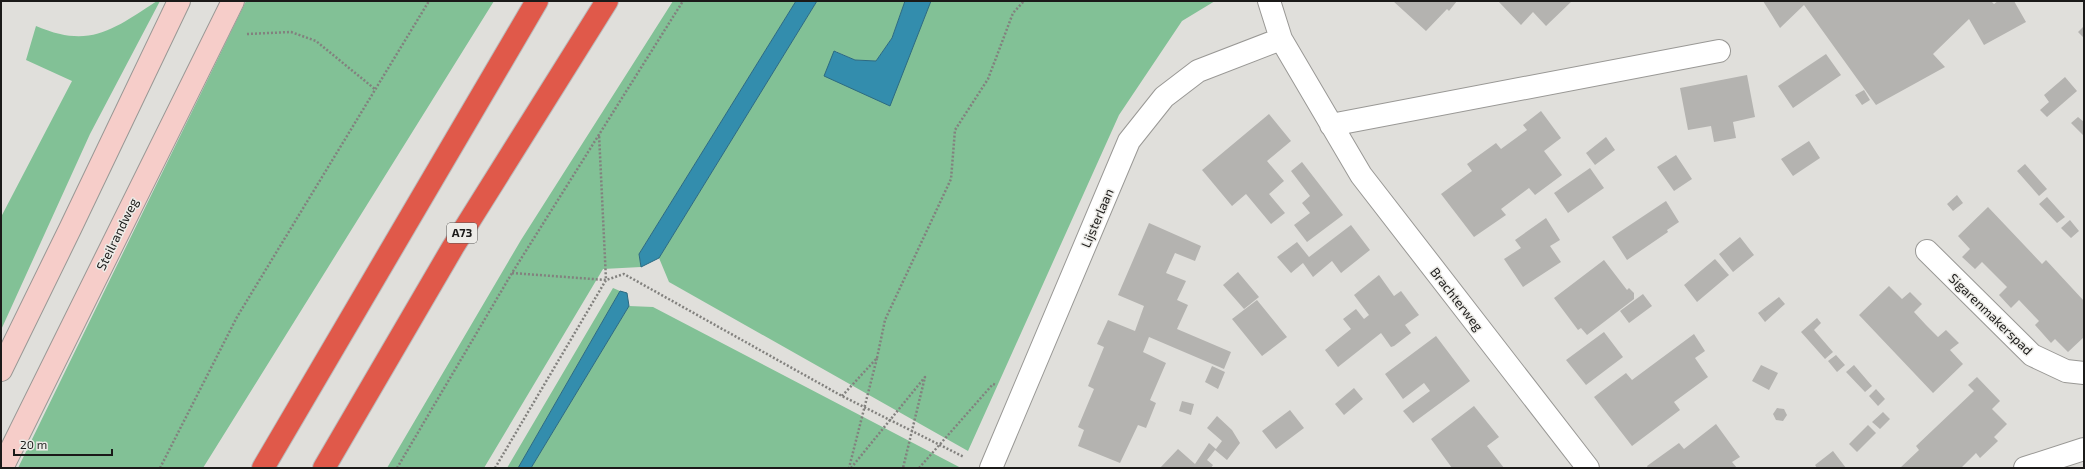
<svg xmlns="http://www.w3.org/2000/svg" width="2085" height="469" viewBox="0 0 2085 469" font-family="'Exo 2',sans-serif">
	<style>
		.green { fill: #82c196 }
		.water { fill: #338dad; stroke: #2c6a81 }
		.building { fill: #b4b3b0 }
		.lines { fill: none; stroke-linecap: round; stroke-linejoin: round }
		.street-casing { stroke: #999895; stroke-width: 24 }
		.secondary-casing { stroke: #999895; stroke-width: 24 }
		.highway-casing { stroke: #bbbaba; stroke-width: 24 }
		.path { stroke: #82817e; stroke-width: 2.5; stroke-dasharray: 2 2; stroke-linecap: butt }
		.street { stroke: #fff; stroke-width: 22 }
		.secondary { stroke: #f6cdc9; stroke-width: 22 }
		.highway { stroke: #e0594a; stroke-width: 22 }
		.labels { text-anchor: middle; stroke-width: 3; stroke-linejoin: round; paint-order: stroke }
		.shield { fill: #edece8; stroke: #5a5957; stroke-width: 1 }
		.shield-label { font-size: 12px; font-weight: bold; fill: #1b1a19 }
		.street-label { font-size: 13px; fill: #1b1a19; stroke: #edece8 }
	</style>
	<rect width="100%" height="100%" fill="#e0dfdb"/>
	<path class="green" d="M157 1H160L90 134 1 330V217L72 81 26 60 36 26C90 49 112 30 157 1Z
		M246 1H494L203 468H18Z
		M673 1H796L639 254 641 267 603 269 484 468H387L521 240Z
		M817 1H905L892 38 876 61 855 60 835 51 889 106 931 1H1215L1182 21 1119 115 968 451 669 282 659 258Z
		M613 288 620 291 518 468H507Z
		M629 306 653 307 961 468H531Z"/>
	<path class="water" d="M796 1H817L659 258 641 267 639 254Z
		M905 1H931L890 106 824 76 834 51 855 60 876 61 892 38Z
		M620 291 627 293 629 306 531 468H518Z"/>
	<path class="building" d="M1393 1H1457L1449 11 1447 9 1426 31Z
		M1498 1H1572L1546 26 1533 12 1521 25Z
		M1763 1H1991L1994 4 1998 1H2014L2026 22 1984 45 1969 19 1933 54 1945 67 1876 105 1804 5 1780 28Z
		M2084 26V38L2078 32Z
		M1826 54 1841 75 1793 108 1778 86Z
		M1747 75 1755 117 1733 122 1736 138 1714 142 1711 126 1688 130 1680 88Z
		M2065 77 2077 91 2047 117 2040 110 2049 102 2044 95Z
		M1864 90 1870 100 1862 105 1855 95Z
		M1541 111 1561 138 1544 151 1562 175 1535 195 1529 188 1501 209 1506 215 1474 237 1441 194 1472 171 1467 164 1496 143 1501 149 1527 130 1523 125Z
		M1269 114 1291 141 1267 161 1284 181 1269 194 1285 213 1271 224 1246 194 1232 206 1202 170Z
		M2078 117 2084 122V136L2071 123Z
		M1606 137 1615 150 1595 165 1586 153Z
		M1809 141 1820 158 1793 176 1781 159Z
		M1676 155 1692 179 1674 191 1657 167Z
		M1302 162 1343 215 1307 242 1294 225 1310 213 1302 203 1310 196 1291 171Z
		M2025 164 2047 189 2039 196 2017 171Z
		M1590 168 1604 188 1568 213 1554 193Z
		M1957 195 1963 203 1953 211 1947 204Z
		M2047 197 2065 217 2057 223 2039 204Z
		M1666 201 1679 222 1667 230 1668 232 1627 260 1612 237Z
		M1988 207 2042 264 2046 260 2084 301V337L2068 352 2055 339 2051 343 2035 325 2039 321 2019 300 2011 308 1999 295 2007 287 1982 262 1975 269 1962 257 1970 249 1958 236Z
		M1546 218 1560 240 1550 246 1561 262 1523 287 1504 259 1521 248 1515 240Z
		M2070 220 2079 231 2071 238 2061 228Z
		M1149 223 1201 246 1195 261 1175 253 1166 273 1186 281 1177 300 1188 305 1177 329 1231 352 1224 369 1149 337 1143 352 1166 363 1150 400 1156 403 1146 428 1138 425 1120 463 1078 446 1084 430 1078 427 1094 389 1088 386 1104 347 1097 344 1108 320 1135 331 1144 306 1118 295Z
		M1351 225 1370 250 1341 273 1332 261 1313 277 1303 263 1291 273 1277 257 1297 242 1309 257Z
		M1740 237 1754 255 1733 272 1719 254Z
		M1715 259 1729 275 1697 302 1684 285Z
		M1604 260 1627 290 1629 288 1634 293V299L1587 335 1581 328 1578 330 1554 298Z
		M1238 272 1259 297 1244 309 1223 285Z
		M1379 275 1394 296 1401 291 1419 315 1405 325 1411 333 1394 346 1391 347 1381 333 1338 367 1325 350 1351 329 1343 319 1356 309 1364 319 1369 315 1354 295Z
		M1889 286 1902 299 1910 292 1922 304 1914 312 1926 325 1938 337 1946 330 1959 343 1950 350 1963 364 1933 393 1859 315Z
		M1643 294 1652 306 1629 323 1620 311Z
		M1779 297 1785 304 1765 322 1758 313Z
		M1257 300 1287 337 1262 356 1232 319Z
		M1817 318 1821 323 1814 330 1833 352 1825 359 1801 332Z
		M1604 332 1623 357 1586 385 1566 360Z
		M1694 334 1705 351 1695 358 1708 377 1674 402 1680 410 1632 446 1594 397 1626 373 1632 380Z
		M1436 336 1470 381 1413 423 1403 411 1430 391 1424 383 1403 399 1385 374Z
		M1836 355 1845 365 1837 372 1828 361Z
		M1761 365 1778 373 1769 390 1752 381Z
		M1854 365 1872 386 1865 392 1846 372Z
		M1212 366 1225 372 1218 389 1205 382Z
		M1977 377 2000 401 1992 409 2007 424 1994 437 1998 441 1980 458 1976 453 1961 468H1900L1919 450 1916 446 1974 391 1968 385Z
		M1354 388 1363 399 1344 415 1335 404Z
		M1876 389 1885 399 1878 406 1869 396Z
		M1182 401 1194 404 1191 415 1179 411Z
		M1474 406 1499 437 1487 446 1504 468H1452L1431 439Z
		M1777 408 1784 409 1787 415 1783 421 1776 420 1773 414Z
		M1290 410 1304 428 1276 449 1262 431Z
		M1883 412 1890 419 1880 429 1872 422Z
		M1217 416 1232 430 1240 443 1227 460 1215 450 1207 460 1213 465 1211 468H1160L1178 449 1195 464 1209 443 1216 449 1222 441 1207 428Z
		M1716 424 1740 457 1732 462 1737 468H1648L1647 466 1679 443 1684 449Z
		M1868 425 1876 433 1857 452 1849 444Z
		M1833 451 1846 468H1817L1815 465Z"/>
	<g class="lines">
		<g class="street-casing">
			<path id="street" d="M1269 1 1281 39 1361 175 1588 468
				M1331 125 1719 51
				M1927 251 2032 355 2066 371 2084 373
				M991 468 1129 141 1164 97 1198 71 1281 39
				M2025 468 2084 449"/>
		</g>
		<g class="secondary-casing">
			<path id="secondary" d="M1 370 70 229 179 1
				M2 468 233 1"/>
		</g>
		<g class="highway-casing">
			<path id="highway" d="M263 468 537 1
				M324 468 453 247 607 1"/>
		</g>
		<path class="path" d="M247 34 291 32 316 41 376 90
			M512 273 606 280 599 134
			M877 358 885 320 951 179 955 130 988 79 1013 13 1024 1
			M842 396 877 358 849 468
			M160 468 237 317 429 1
			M397 468 512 273 683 1
			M495 468 606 280 624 274 842 396 964 457
			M851 468 925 377 903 468
			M919 468 993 384 996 385"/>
		<use href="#street" class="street"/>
		<use href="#secondary" class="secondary"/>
		<use href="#highway" class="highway"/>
	</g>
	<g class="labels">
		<rect class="shield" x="447" y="223" width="30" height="20" rx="3"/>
		<g class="shield-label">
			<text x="462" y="237">A73</text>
		</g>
		<g class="street-label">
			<text transform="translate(1097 218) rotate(-67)" y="5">Lijsterlaan</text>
			<text transform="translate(117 234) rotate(-64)" y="5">Steilrandweg</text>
			<text transform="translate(1457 299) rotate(52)" y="5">Brachterweg</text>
			<text transform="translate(1991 314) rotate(44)" y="5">Sigarenmakerspad</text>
		</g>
	</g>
	<rect width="2085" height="469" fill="none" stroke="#1b1a19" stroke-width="4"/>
	<path d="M14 449v6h98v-6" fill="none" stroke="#1b1a19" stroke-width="2"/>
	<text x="20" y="449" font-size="12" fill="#1b1a19" stroke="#edece8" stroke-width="3" paint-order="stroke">20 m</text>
</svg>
